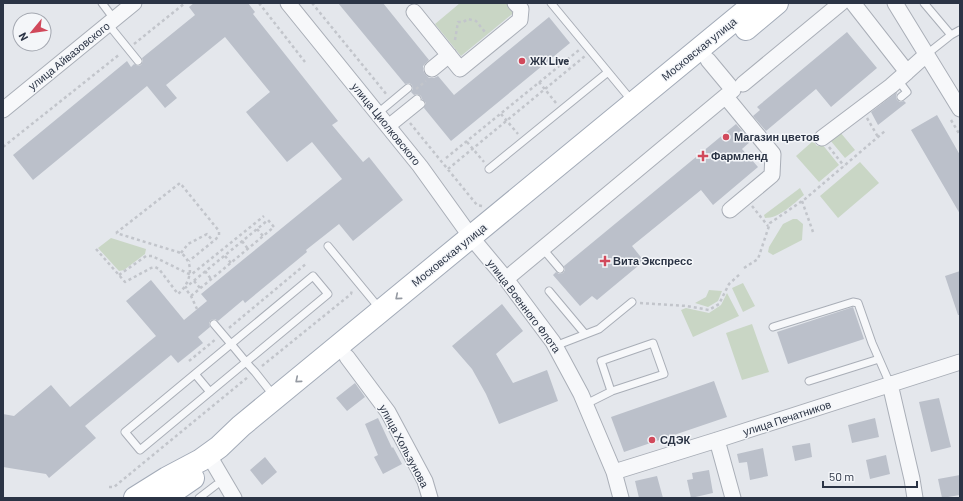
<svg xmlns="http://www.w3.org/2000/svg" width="963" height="501" viewBox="0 0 963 501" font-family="Barlow,sans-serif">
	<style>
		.green { fill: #c9d6c5 }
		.building { fill: #bbc0ca }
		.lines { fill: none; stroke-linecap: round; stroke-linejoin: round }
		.lane-casing { stroke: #a9aeb7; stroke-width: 9 }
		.street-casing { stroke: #a9aeb7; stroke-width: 17 }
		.primary-casing { stroke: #a3abb8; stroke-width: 24 }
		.path { stroke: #c2c5cb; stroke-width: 2.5; stroke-dasharray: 3 3; stroke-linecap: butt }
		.lane { stroke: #f7f8fa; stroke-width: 7 }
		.street { stroke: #f7f8fa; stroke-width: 15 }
		.primary { stroke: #fff; stroke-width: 22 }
		.oneway { stroke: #959aa2 }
		.poi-dot { fill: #d1495b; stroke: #f4f6f9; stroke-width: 1.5 }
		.labels { text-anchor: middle; stroke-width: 3; stroke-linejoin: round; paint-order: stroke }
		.street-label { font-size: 11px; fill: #2b3445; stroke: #f4f6f9 }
		.poi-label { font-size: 11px; font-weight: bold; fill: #2b3445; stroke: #f4f6f9; text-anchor: start }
	</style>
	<rect width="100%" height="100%" fill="#e4e7ec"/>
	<path class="green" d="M460 3H511L517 10 461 56 435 24Z
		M840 132 855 150 845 158 830 140Z
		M813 141 817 146 822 144 839 165 819 182 796 156Z
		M860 162 879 183 838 218 820 196Z
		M800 188 804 195C793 204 780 218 765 218L764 215Z
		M793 219H797L803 224 802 240 773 255 768 252 769 247 783 224Z
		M111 238 146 249 145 254 124 270 119 271 98 248Z
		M743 283 755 306 743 312 732 288Z
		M709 290 722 291 718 301 708 307 695 303 706 297Z
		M727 293 739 316 693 337 681 310 686 308 709 313 721 305Z
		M752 324 769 372 742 380 726 333Z"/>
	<path class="building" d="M194 3H248L255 12 253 14 338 121 332 125 363 162 369 157 403 200 353 241 339 224 306 250 307 252 245 303 243 300 218 321 215 319 211 320 209 323 210 327 198 337 203 343 178 363 171 355 85 426 96 438 49 478 46 474 3 467V414L14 416 51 385 70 407 156 336 126 301 151 280 184 320 207 301 201 294 342 179 312 142 287 162 246 112 270 92 225 37 166 85 177 98 165 108 147 86 33 180 13 155 127 61 131 67 134 64 138 66 141 65 143 61 142 58 195 15 189 7Z
		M338 3H383L429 60 423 66V70L425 74 429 78H434L438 76 454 95 549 17 570 43 451 141 424 108 426 103 422 99 421 96 417 94 414 95 411 92 413 89 412 85 409 83 405 84Z
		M847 32 877 68 831 107 816 89 766 131 753 116 760 110 757 107Z
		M897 92 896 97 897 100 900 102 904 101 906 103 878 125 871 112Z
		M937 115 960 155V214L911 130Z
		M736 124 751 141 742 149 758 167 713 205 701 190 632 246 644 261 597 300 592 296 580 306 553 275 556 272 559 274 563 273 565 270 564 266Z
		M960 271V315H958L945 276Z
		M502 304 523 331 496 354 513 383 547 370 558 401 499 424 486 394 472 369 452 346Z
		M853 307 864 339 788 364 777 332Z
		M714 381 727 417 624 452 611 417Z
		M355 383 365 397 347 411 336 398Z
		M939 398 951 447 931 452 919 402Z
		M378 418 392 448 393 447 402 464 383 474 374 457 378 455 365 424Z
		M875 418 879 437 852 443 848 425Z
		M810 443 812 457 795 461 792 446Z
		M763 448 768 476 750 480 747 462 739 463 737 454Z
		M886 455 890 474 870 479 866 460Z
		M265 457 277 472 262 485 250 470Z
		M709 470 713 493 691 498 687 480 693 479 692 473Z
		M960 475V495L942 498 938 479Z
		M657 476 663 498H639L635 481Z"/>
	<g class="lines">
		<g class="lane-casing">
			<path id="lane" d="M102 3 114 19
				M551 3 632 101
				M924 3 951 35 927 54
				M108 24 138 61
				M951 35 960 30
				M898 80 907 92 901 97
				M378 113 408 88
				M386 124 417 99
				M390 129 421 104
				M489 169 608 72
				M328 246 380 309
				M543 249 560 269
				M549 291 585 334
				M214 324 231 344 125 432 140 450 328 294 313 276 231 344C239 353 246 363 255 372L274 396
				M773 327 853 302 858 303 872 343 890 384
				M555 346 599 329 632 302
				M195 374 210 392
				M809 381 879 359
				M586 404 612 391 664 374 653 343 601 361 611 391
				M199 498 216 485"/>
		</g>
		<g class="street-casing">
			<path id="street" d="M288 3 420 166 471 237 506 279 553 342 581 394 614 472 621 498
				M853 3 907 72 927 54
				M895 3 960 109
				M414 12 460 69 520 20 521 9 515 3
				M432 69 449 55
				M743 84 841 3
				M726 97 773 154 772 175 730 210
				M3 110 134 3
				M822 138 891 86 907 72
				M506 279 733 90 708 60
				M347 357 388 412 425 481 430 498
				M890 384 912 479 915 498
				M717 440 733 498
				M214 464 234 498
				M614 472 717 440 960 362"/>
		</g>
		<g class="primary-casing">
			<path id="primary" d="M746 29 777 3
				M135 498 167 478 201 460 219 447 241 426 755 3
				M164 498 193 478"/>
		</g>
		<path class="path" d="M259 3 305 62
			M312 3 387 95
			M455 40 458 22H463L468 19 476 21 485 32
			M134 44 185 3
			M539 82 556 103
			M416 89 426 81
			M501 114 518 134
			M867 118 878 137
			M951 120 960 135
			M410 123 477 205 482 206
			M467 142 484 162
			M3 147 120 54
			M829 147 844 166
			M446 158 579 50
			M448 169 585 56
			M802 201 813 232
			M752 206 768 226
			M257 229 263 236
			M116 233 180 183 219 231V235L216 239 189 261
			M242 241 248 249
			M96 249 125 282 151 268 155 267 159 269 178 294C190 284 196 264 181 253L116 233
			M181 253 188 244 207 234 213 241
			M225 256 231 263
			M744 268 758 259 770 223 805 199 885 131
			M205 271 211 279
			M119 275 146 256H152L189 274H192L264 216
			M194 281 200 288
			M191 296 274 227 268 220 185 288 191 296 197 309
			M640 303 687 306 709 310 719 304 729 284 740 274
			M229 328 307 263
			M189 361 216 339
			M262 366 351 294 352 290
			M109 487H114L248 377"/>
		<use href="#lane" class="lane"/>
		<use href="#street" class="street"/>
		<use href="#primary" class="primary"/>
	</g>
	<defs><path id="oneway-chevron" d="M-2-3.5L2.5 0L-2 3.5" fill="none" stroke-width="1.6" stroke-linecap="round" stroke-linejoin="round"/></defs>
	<g class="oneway">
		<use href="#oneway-chevron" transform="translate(398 297) rotate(140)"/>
		<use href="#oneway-chevron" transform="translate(298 380) rotate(140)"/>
	</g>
	<g class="poi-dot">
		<circle cx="522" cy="61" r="4"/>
		<circle cx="726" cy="137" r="4"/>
		<path d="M701 150h4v4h4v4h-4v4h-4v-4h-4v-4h4z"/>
		<path d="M603 255h4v4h4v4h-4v4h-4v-4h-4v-4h4z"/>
		<circle cx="652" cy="440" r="4"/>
	</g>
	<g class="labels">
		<g class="street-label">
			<text transform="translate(699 49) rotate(-39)" y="4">Московская улица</text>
			<text transform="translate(69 56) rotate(-39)" y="4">улица Айвазовского</text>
			<text transform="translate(386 124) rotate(51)" y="4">улица Циолковского</text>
			<text transform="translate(449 255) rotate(-39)" y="4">Московская улица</text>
			<text transform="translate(524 306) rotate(53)" y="4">улица Военного Флота</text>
			<text transform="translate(787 418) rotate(-18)" y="4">улица Печатников</text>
			<text transform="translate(404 446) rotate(62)" y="4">улица Хользунова</text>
		</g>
		<g class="poi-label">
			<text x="530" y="65">ЖК Live</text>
			<text x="734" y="141">Магазин цветов</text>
			<text x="711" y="160">Фармленд</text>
			<text x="613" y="265">Вита Экспресс</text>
			<text x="660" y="444">СДЭК</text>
		</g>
	</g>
	<rect width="963" height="501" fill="none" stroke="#2b3445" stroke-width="8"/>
	<g transform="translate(32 32) rotate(241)"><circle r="19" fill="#f4f6f9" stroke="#a4a8b1"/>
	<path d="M0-3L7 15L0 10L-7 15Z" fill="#d1495b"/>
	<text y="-6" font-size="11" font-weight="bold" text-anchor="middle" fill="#2b3445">N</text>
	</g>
	<path d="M823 481v6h94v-6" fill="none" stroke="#2b3445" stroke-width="2"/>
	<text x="829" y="481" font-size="12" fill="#2b3445" stroke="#f4f6f9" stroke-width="3" paint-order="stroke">50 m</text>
</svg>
